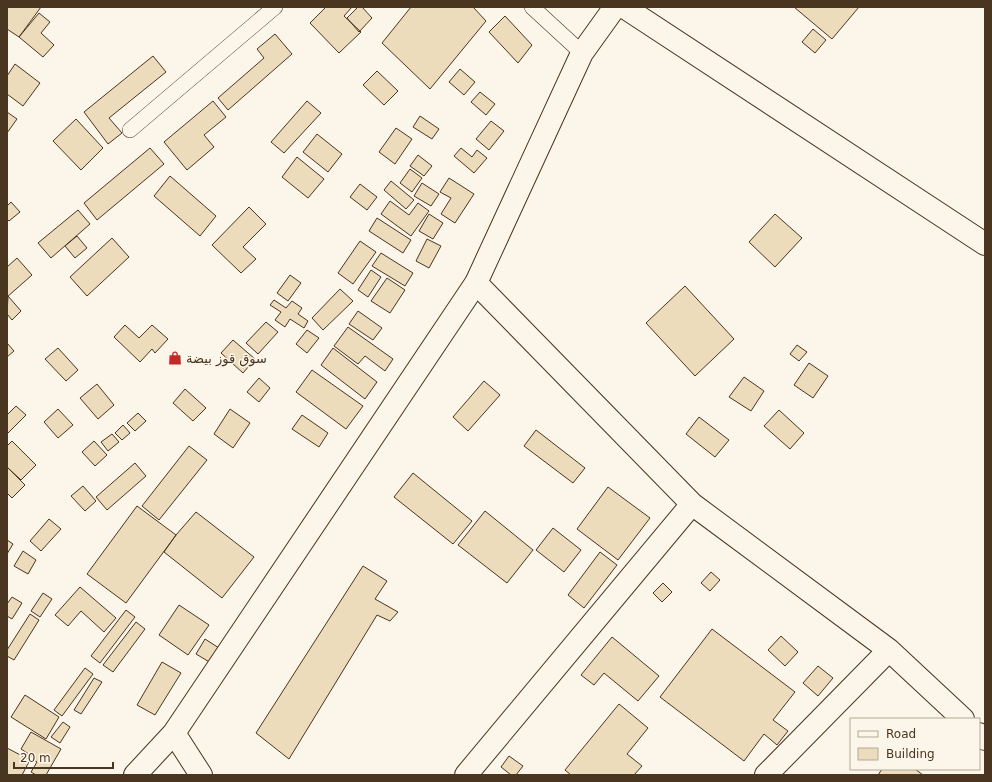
<svg xmlns="http://www.w3.org/2000/svg" width="992" height="782" viewBox="0 0 992 782" font-family="'DejaVu Sans',Cairo,sans-serif">
	<style>
		.building { fill: #ecdcbc; stroke: #4a3520 }
		.lines { fill: none; stroke-linecap: round; stroke-linejoin: round }
		.service-casing { stroke: #4a3520; stroke-width: 16 }
		.minor-casing { stroke: #4a3520; stroke-width: 24 }
		.secondary-casing { stroke: #4a3520; stroke-width: 24 }
		.service { stroke: #fbf6e9; stroke-width: 15 }
		.minor { stroke: #fbf6e9; stroke-width: 22 }
		.secondary { stroke: #fbf6e9; stroke-width: 22 }
		.labels { text-anchor: middle; stroke-width: 3; stroke-linejoin: round; paint-order: stroke }
		.poi-label { font-size: 13px; fill: #4a3520; stroke: #fbf6e9; text-anchor: start }
	</style>
	<rect width="100%" height="100%" fill="#fbf6e9"/>
	<path class="building" d="M7 7H41L19 37 7 29Z
		M326 7H352L344 16 361 32 339 53 310 23Z
		M358 7H362L372 18 359 32 347 18Z
		M411 7H473L486 21 430 89 382 43Z
		M794 7H859L832 39Z
		M39 13 50 22 41 33 54 45 43 57 19 37Z
		M505 16 532 45 518 63 489 32Z
		M813 29 826 40 815 53 802 42Z
		M275 34 292 54 228 110 218 98 264 58 257 49Z
		M153 56 166 72 109 118 122 133 108 144 84 112Z
		M15 64 40 83 23 106 7 94V76Z
		M460 69 475 82 464 95 449 82Z
		M377 71 398 91 384 105 363 85Z
		M480 92 495 104 486 115 471 102Z
		M213 101 226 117 204 135 214 147 187 170 164 142Z
		M307 101 321 113 284 153 271 142Z
		M7 112 17 119 7 133Z
		M420 116 439 129 432 139 413 127Z
		M76 119 103 148 81 170 53 141Z
		M491 121 504 131 489 150 476 139Z
		M396 128 412 139 395 164 379 152Z
		M317 134 342 154 328 172 303 152Z
		M150 148 164 164 97 220 84 203Z
		M461 148 472 157 477 150 487 158 474 173 454 156Z
		M418 155 432 166 424 176 410 166Z
		M297 157 324 179 308 198 282 177Z
		M410 169 422 178 412 192 400 183Z
		M170 176 216 216 200 236 154 196Z
		M449 178 474 194 455 223 441 214 451 198 440 192Z
		M391 181 414 200 406 209 384 190Z
		M422 183 439 194 431 206 414 196Z
		M360 184 377 197 367 210 350 197Z
		M390 201 409 215 418 203 429 211 411 236 381 214Z
		M11 202 20 212 9 221 7 219V206Z
		M249 207 266 224 243 247 256 259 241 273 212 245Z
		M78 210 90 224 51 258 38 243Z
		M429 214 443 223 433 239 419 231Z
		M775 214 802 238 775 267 749 242Z
		M377 218 411 240 403 253 369 231Z
		M77 236 87 248 75 258 65 246Z
		M112 238 129 257 87 296 70 277Z
		M427 239 441 246 429 268 416 261Z
		M360 241 376 252 353 284 338 273Z
		M381 253 413 273 405 286 372 266Z
		M17 258 32 275 7 297V267Z
		M371 270 381 277 368 297 358 290Z
		M290 275 301 283 288 301 277 293Z
		M387 278 405 290 390 313 371 301Z
		M685 286 734 339 695 376 646 323Z
		M340 289 353 301 323 330 312 318Z
		M8 296 21 311 12 320 7 314Z
		M274 300 286 308 292 301 302 308 298 314 308 321 304 328 290 319 285 327 275 320 281 312 270 305Z
		M358 311 382 328 373 340 349 324Z
		M266 322 278 332 258 354 246 343Z
		M125 325 139 338 152 325 168 339 155 353 152 349 140 362 114 337Z
		M348 327 393 359 385 371 365 356 358 364 334 346Z
		M307 330 319 338 307 353 296 344Z
		M233 340 255 359 243 373 221 353Z
		M7 343 14 351 7 357Z
		M797 345 807 352 799 361 790 354Z
		M58 348 78 370 66 381 45 359Z
		M333 348 377 382 365 399 321 365Z
		M809 363 828 376 813 398 794 385Z
		M312 370 363 406 346 429 296 392Z
		M744 377 764 391 751 411 729 397Z
		M259 378 270 388 259 402 247 392Z
		M484 381 500 395 468 431 453 417Z
		M97 384 114 405 98 419 80 398Z
		M185 389 206 408 193 421 173 403Z
		M16 406 26 415 7 434V415Z
		M58 409 73 425 58 438 44 422Z
		M230 409 250 423 233 448 214 434Z
		M779 410 804 433 790 449 764 426Z
		M138 413 146 421 135 431 127 423Z
		M302 415 328 433 319 447 292 429Z
		M699 417 729 440 715 457 686 434Z
		M123 425 130 433 122 440 115 433Z
		M536 430 585 468 573 483 524 446Z
		M112 434 119 442 108 451 101 442Z
		M12 441 36 465 21 480 7 467V446Z
		M94 441 107 455 95 466 82 452Z
		M189 446 207 460 159 520 142 506Z
		M135 463 146 476 107 510 96 497Z
		M7 467 25 485 12 498 7 493Z
		M413 473 472 521 453 544 394 497Z
		M83 486 96 501 85 511 71 496Z
		M608 487 650 518 618 560 577 529Z
		M137 506 176 535 126 603 87 574Z
		M485 511 533 550 507 583 458 545Z
		M196 512 254 557 222 598 164 552 176 535Z
		M49 519 61 529 41 551 30 541Z
		M553 528 581 550 564 572 536 550Z
		M7 540 13 544 7 554Z
		M23 551 36 560 28 574 14 566Z
		M600 552 617 565 584 608 568 595Z
		M363 566 387 581 375 599 398 612 390 621 377 615 289 759 256 733Z
		M711 572 720 580 710 591 701 583Z
		M663 583 672 592 662 602 653 593Z
		M80 587 116 618 104 632 81 611 68 626 55 615Z
		M43 593 52 599 40 617 31 611Z
		M12 597 22 603 12 619 7 616V604Z
		M179 605 209 625 188 655 159 635Z
		M126 610 135 617 100 663 91 656Z
		M30 614 39 620 14 660 7 656V650Z
		M136 622 145 629 113 672 103 665Z
		M712 629 795 692 773 720 788 731 777 745 764 734 744 761 660 697Z
		M781 636 798 652 785 666 768 650Z
		M612 637 659 676 638 701 604 673 594 685 581 675Z
		M205 639 219 648 211 663 196 654Z
		M162 662 181 673 155 715 137 705Z
		M818 666 833 678 818 696 803 683Z
		M85 668 93 674 62 716 54 710Z
		M94 678 102 682 81 714 74 710Z
		M25 695 59 717 46 739 11 717Z
		M619 704 648 728 627 754 642 766 634 775H571L565 770Z
		M63 722 70 727 60 743 51 737Z
		M31 732 61 749 46 775H36L31 772 37 762 34 760 35 758 21 749Z
		M7 748 30 760 22 775H7Z
		M509 756 523 766 516 775H511L501 767Z
		M882 769H915L923 775H878Z"/>
	<g class="lines">
		<g class="service-casing">
			<path id="service" d="M532 7 582 53
				M130 130 275 7"/>
		</g>
		<g class="minor-casing">
			<path id="minor" d="M624 7 985 244
				M476 283 692 504 889 650 963 719
				M979 734 985 739
				M466 775 692 504
				M766 775 889 650"/>
		</g>
		<g class="secondary-casing">
			<path id="secondary" d="M174 733 201 775
				M135 775 174 733 476 283 582 53 615 7"/>
		</g>
		<use href="#service" class="service"/>
		<use href="#minor" class="minor"/>
		<use href="#secondary" class="secondary"/>
	</g>
	<defs>
		<g id="shop-bare" transform="scale(1.08)"><path d="M-5-2.5h2.3a2.7 3.5 0 0 1 5.4 0H5L5.5 6h-11ZM-1.5-2.5h3a1.5 2.3 0 0 0-3 0Z" fill="#c62828" stroke="#fbf6e9" stroke-width="2.5" paint-order="stroke"/></g>
	</defs>
	<g fill-rule="evenodd">
		<use href="#shop-bare" x="175" y="358"/>
	</g>
	<g class="labels">
		<g class="poi-label">
			<text x="186" y="363">سوق قوز بيضة</text>
		</g>
	</g>
	<rect width="992" height="782" fill="none" stroke="#4a3520" stroke-width="16"/>
	<rect x="850" y="718" width="130" height="52" fill="#fbf6e9" stroke="#b4a999"/>
	<rect x="858" y="731" width="20" height="6" fill="#fbf6e9" stroke="#b4a999"/>
	<text x="886" y="738" font-size="12" fill="#4a3520">Road</text>
	<rect x="858" y="748" width="20" height="12" fill="#ecdcbc" stroke="#b4a999"/>
	<text x="886" y="758" font-size="12" fill="#4a3520">Building</text>
	<path d="M14 762v6h99v-6" fill="none" stroke="#4a3520" stroke-width="2"/>
	<text x="20" y="762" font-size="12" fill="#4a3520" stroke="#fbf6e9" stroke-width="3" paint-order="stroke">20 m</text>
</svg>
